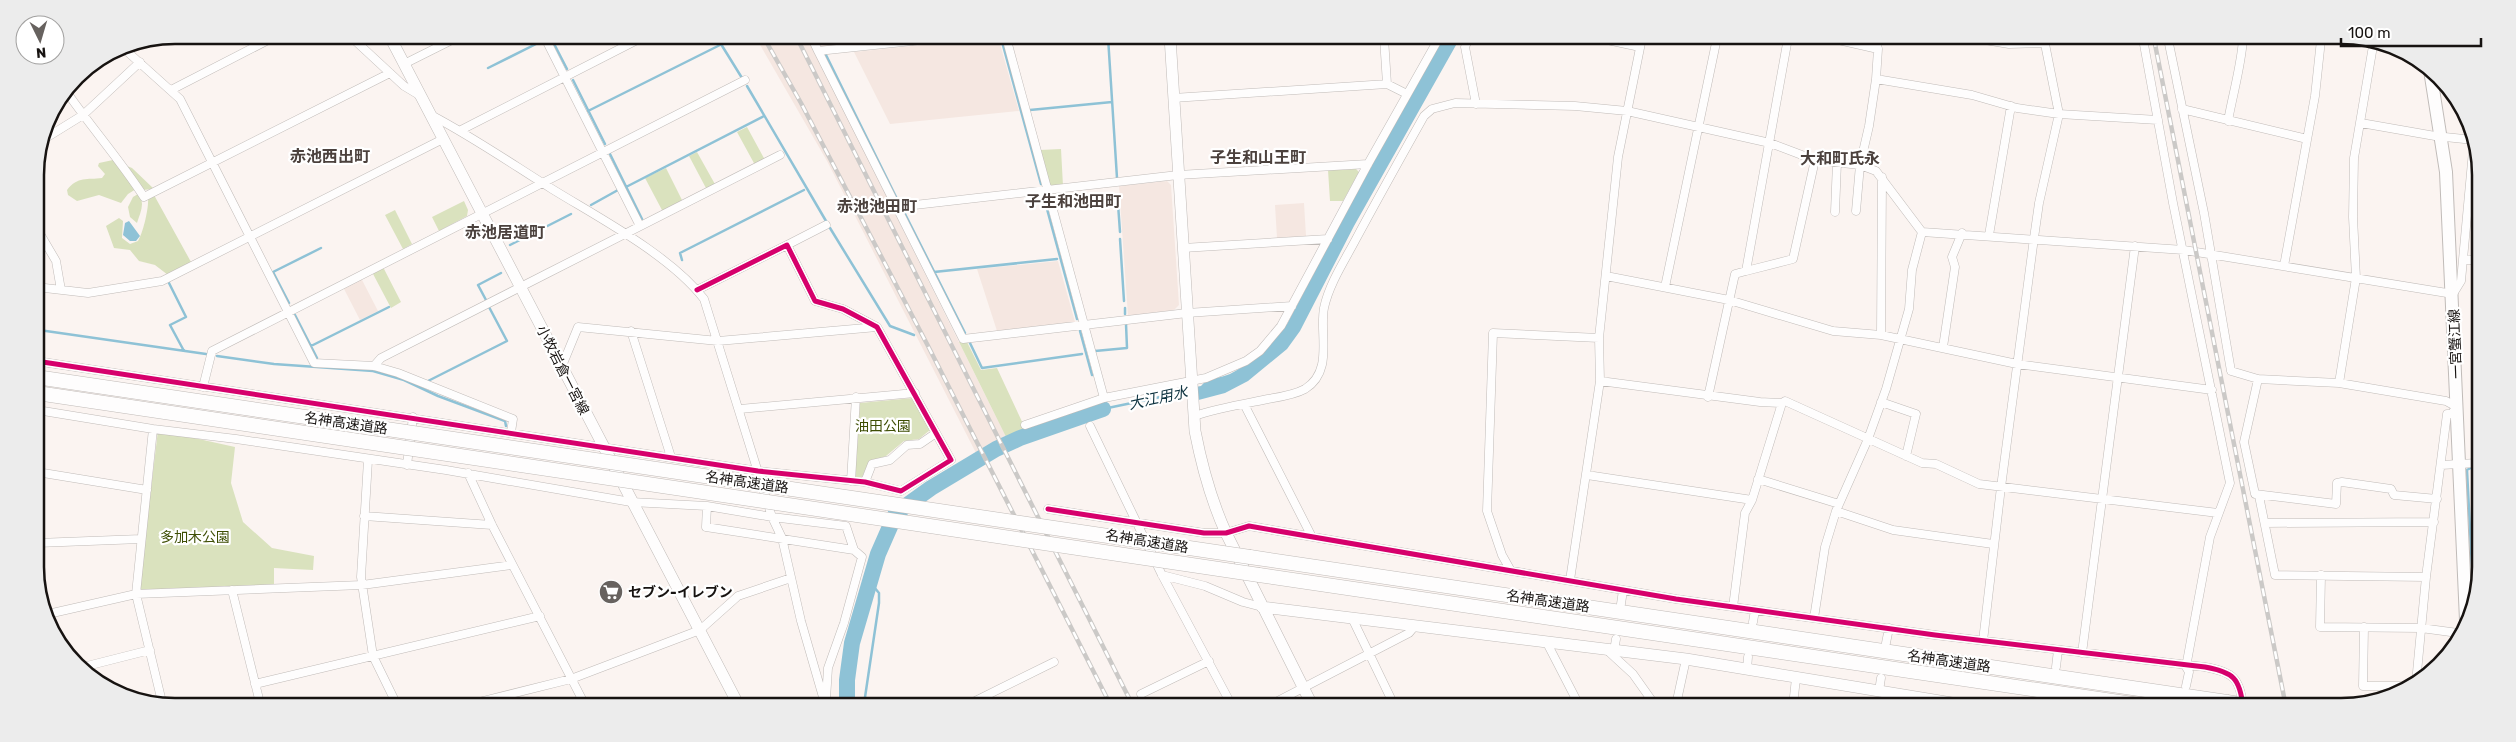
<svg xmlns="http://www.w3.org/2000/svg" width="2516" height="742" viewBox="0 0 2516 742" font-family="Rubik,'Noto Sans JP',sans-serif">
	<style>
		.built { fill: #f5e7e1 }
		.green { fill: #dae2be }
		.forest { fill: #d8e0bc }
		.water { fill: #8ec2d6 }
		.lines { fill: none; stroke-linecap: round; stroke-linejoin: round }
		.stream { stroke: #8ec2d6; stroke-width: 2.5 }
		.river { stroke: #8ec2d6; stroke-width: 16 }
		.street-tunnel { stroke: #d9d2cf; stroke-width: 8; stroke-dasharray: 8 4; stroke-linecap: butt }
		.street-casing { stroke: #c0bbb8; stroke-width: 9 }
		.secondary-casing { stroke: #c0bbb8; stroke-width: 12 }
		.primary-casing { stroke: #c0bbb8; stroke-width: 14 }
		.highway-casing { stroke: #c0bbb8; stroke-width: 15 }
		.street { stroke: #fefdfd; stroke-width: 8 }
		.secondary { stroke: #fefdfd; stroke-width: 11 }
		.primary { stroke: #fefdfd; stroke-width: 12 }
		.highway { stroke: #fefdfd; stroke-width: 14 }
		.rail-casing { stroke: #cbc9c7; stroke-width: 4.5 }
		.rail { stroke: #fff; stroke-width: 2.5; stroke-dasharray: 8; stroke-linecap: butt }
		.highway-bridge-casing { stroke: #c0bbb8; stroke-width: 15; stroke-linecap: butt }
		.highway-bridge { stroke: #fefdfd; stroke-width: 14 }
		.cycleway-casing { stroke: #fff; stroke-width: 8 }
		.cycleway { stroke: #d6006c; stroke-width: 5 }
		.labels { text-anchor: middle; stroke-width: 4.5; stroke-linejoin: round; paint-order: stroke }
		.street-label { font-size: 14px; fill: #171311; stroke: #fff }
		.park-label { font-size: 14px; fill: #3e4e04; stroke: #fff }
		.poi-label { font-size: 14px; font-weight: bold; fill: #171311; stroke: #fff; text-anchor: start }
		.water-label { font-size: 15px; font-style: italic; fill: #0f3441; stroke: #fff }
		.quarter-label { font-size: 16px; font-weight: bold; fill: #4b413d; stroke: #fff }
		.rim { fill: none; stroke: #171311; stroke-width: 2.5 }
	</style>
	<rect width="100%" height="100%" fill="#fbf4f1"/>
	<path class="built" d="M755 36H807L1006 437 976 453 827 161Z
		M816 36 882 37V38L880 41 822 47Z
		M998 37 1019 111 890 124 854 52Z
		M1167 181 1171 185 1179 305 1174 310 1128 316 1119 186Z
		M1304 203 1306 236 1277 238 1275 205Z
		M1058 261 1075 322 997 331 977 269Z
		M361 278 378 311 360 320 343 287Z"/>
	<path class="green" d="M1323 37H1341V43L1323 44Z
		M747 127 765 160 755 165 737 132Z
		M1061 149 1063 186H1050L1040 150Z
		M697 152 716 186 707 190 689 156Z
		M666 168 683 202 663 212 645 178Z
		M1356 169 1359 172 1343 201H1330L1328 170Z
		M464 201 468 210 467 216 439 231 432 217Z
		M395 210 412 244 403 249 385 215Z
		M383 267 401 302 391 308 372 272Z
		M959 342H967L981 370 997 368 1025 428 1006 437Z
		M913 398 930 430 919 439 904 441 886 456 869 462 862 477H855L860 403Z
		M158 430 235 447 231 483 243 522 272 548 314 556 313 570 274 568V585L139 591Z"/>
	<path class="forest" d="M113 160 136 189 128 194 121 203 99 195 77 201 68 195 67 190C78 176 87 180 102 178L105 174 98 166 99 163Z
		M127 166 132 168 154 189 142 190Z
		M138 194C146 203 140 213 137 223L130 217 128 207 133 197Z
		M154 195 191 262 168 275 155 265 139 261 130 250 114 248 106 226 119 218 123 221 122 238 130 244 138 241C143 233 149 208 148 198Z"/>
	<path class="water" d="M1443 38H1460L1354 226 1300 331 1287 349 1248 381 1225 393 1191 402 1190 388 1201 386C1207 378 1221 378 1230 374 1253 362 1271 345 1287 324L1370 167Z
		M129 221 140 236 136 241H130L123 235 125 223Z"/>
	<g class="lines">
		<path class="stream" d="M550 36 567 69
			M716 36 742 78
			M816 36 817 39
			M1108 37 1117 178
			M1001 38 1041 184
			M826 55 899 203
			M488 68 542 41
			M573 80 605 144
			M747 86 826 221
			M1030 110 1112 102
			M588 111 722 44
			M610 154 642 219
			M626 187 764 116
			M1044 198 1077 319
			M1118 204 1120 232
			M591 205 618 190
			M903 210 965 333
			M830 228 890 326 914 335
			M1120 239 1124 301
			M510 245 571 214
			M682 260 680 253 804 190
			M934 272 1057 259
			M169 283 186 317 170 325 184 351
			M486 300 478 285 501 273
			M289 303 273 272 321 248
			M1125 308V314
			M295 315 317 358
			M1080 331 1092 375
			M969 341 982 368 1082 354
			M36 345 39 330 206 354
			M311 346 389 307
			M1095 351 1127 348 1126 324
			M217 356 274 364 373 371 404 380 438 396 505 421 506 426
			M428 381 507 341 489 307
			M1103 409 1189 391
			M2474 608 2467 470 2474 466
			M864 704 879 603V593L869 581"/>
		<path class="river" d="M847 704V680L852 643 878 554 896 513 931 488 996 449 1020 438 1103 409"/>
		<path class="street-tunnel" d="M2183 706 2185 693"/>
		<g class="street-casing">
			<path id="street" d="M349 35 404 86 419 95
				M544 36 640 226
				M811 36 818 51 950 37
				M1006 37 1104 398
				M1384 38 1387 84
				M1469 38 1465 47 1476 104
				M1598 38 1640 47
				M1834 39 1878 49
				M1875 39 1878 49 1876 79 1972 95 2017 108 2059 114 2158 120
				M1979 39 2009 44 2044 43
				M2143 39 2173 203 2230 483 2210 537 2186 667 2189 672 2186 686
				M2168 39 2204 213 2231 371 2258 379 2339 383 2446 401 2457 407 2451 414H2447L2426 577 2416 683
				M121 46 180 99 314 363 374 366 398 373 513 419 511 432
				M818 51 963 339 1187 313 1292 306
				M404 64 460 36
				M171 90 278 35
				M66 91C91 127 120 160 144 197L390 73
				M1173 98 1387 84 1407 94
				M2182 109 2307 139
				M431 115C473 137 512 164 552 189 599 218 670 255 704 299L772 517 782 538 801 621 825 704
				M2228 121C2233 93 2241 67 2243 39
				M2361 123 2435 136 2474 140
				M461 130 645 36
				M41 141 83 115 140 62
				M897 207 1178 175 1368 164
				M1835 212 1837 162
				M36 227 56 261 61 290
				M1922 232 2184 250 2453 294 2461 281 2474 140
				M1989 235 2011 106
				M787 245 826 225
				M1183 248 1328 239
				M2463 259 2478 261
				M2284 266 2315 96 2321 40
				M1746 271 1793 259 1815 160
				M1606 276 1729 300 1833 331 1881 335 2017 364 2212 390
				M36 287 88 293 162 281 443 139
				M1665 287 1717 38
				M631 331 671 457
				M1881 335 1882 177
				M1943 347 1955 267 1952 257 1962 233
				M36 361 758 471 865 482 901 491 951 460 877 327 843 309 815 301 787 245 697 290
				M374 366 381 358 780 155
				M562 366 578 327 718 341 877 327
				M2258 379 2244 442 2255 494 2336 504 2337 483 2342 482 2391 489 2394 495 2437 499
				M1600 381 1760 402 1782 403 1785 401 1922 463 1936 464 1979 484 2218 513
				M2339 383 2356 278 2353 217 2354 158 2374 40
				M203 387 212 351 745 80
				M1708 397 1735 274 1746 271 1788 38
				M1881 402 1916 414 1906 456
				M1244 404 1311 535
				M740 409 915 393
				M37 410 153 429 236 439 446 470 631 502 707 506 772 517 846 526 854 550
				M1194 416C1218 408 1243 404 1268 399 1280 397 1294 395 1305 389 1334 371 1319 334 1324 308 1329 284 1345 260 1356 239 1378 198 1401 157 1424 116L1432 109 1455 103 1575 106 1627 111 1770 143 1815 160 1860 165 1856 211
				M1025 425 1104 398 1206 378 1246 361 1260 351 1281 326 1368 164 1439 38
				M1090 426 1162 575 1231 704
				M153 429 136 594 162 702
				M368 460 361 577 373 656 396 703
				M407 465 413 417
				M2441 465 2477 463
				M37 472 147 490
				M468 473 492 525 584 703
				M1587 475 1752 500
				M1758 479 1839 504
				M851 481 856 397
				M865 482 872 464 890 460 907 445 920 444 936 433
				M2259 496 2275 575 2426 577
				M707 506 706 527 854 550 862 557 844 623 828 668 826 699
				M1048 509 1204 533H1226L1249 526 1676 599 1935 635 2205 667C2233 672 2240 678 2243 706
				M1836 511 1893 530 1993 544
				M364 516 492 525
				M2265 523 2434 522
				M37 543 141 539
				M1511 571 1502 555 1487 511 1493 333 1599 338
				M1162 575 1205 586 1243 602 1262 607
				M2321 575 2320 627 2421 628 2458 633
				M1570 580 1600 381 1599 338 1618 157 1642 38
				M232 590 260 703
				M1621 604 1623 590
				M1733 607 1745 513 1752 500 1782 403
				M48 614 136 594 362 585 512 565
				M1352 618 1394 705
				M1814 618 1825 547 1836 511 1868 439 1886 389 1909 309 1912 270 1922 232 1876 171 1860 165 1869 126 1876 79
				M1753 622 1755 610
				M2364 627 2363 686H2412
				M1983 641 2001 487 2034 238 2039 203 2059 114 2044 39
				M1547 643 1579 705
				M1886 643 1889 628
				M1608 651 1633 674 1655 705
				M1614 651 1616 639
				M2082 653 2135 246
				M2056 667 2058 650
				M79 668 150 650
				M1747 669 1748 657
				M255 684 540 616
				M1879 691 1881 678
				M1141 694 1209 661
				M475 703 571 679 700 630 738 596 791 578
				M969 704 1054 662
				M1270 705 1409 633 1414 627
				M1676 705 1686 659
				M1793 706 1796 678
				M2050 706 2051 702"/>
		</g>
		<g class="secondary-casing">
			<path id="secondary" d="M389 35 738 704
				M1170 37 1195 431C1202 467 1211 500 1226 533L1312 705
				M1262 607 1686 659 1970 706"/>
		</g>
		<g class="primary-casing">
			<path id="primary" d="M2430 70 2446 172 2466 620"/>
		</g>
		<g class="highway-casing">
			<path id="highway" d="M1250 557 2227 702
				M1259 575 2146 706"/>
		</g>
		<use href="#street" class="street"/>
		<use href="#secondary" class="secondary"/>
		<use href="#primary" class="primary"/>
		<use href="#highway" class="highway"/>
		<g class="rail-casing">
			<path id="rail" d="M763 36 801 103 927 344 1110 704
				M796 36 1132 704
				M2154 39 2286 707"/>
		</g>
		<use href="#rail" class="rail"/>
		<g class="highway-bridge-casing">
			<path id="highway-bridge" d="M36 377 1250 557
				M37 393 1259 575
				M2227 702 2258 707"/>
		</g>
		<use href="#highway-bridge" class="highway-bridge"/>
		<g class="cycleway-casing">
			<path id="cycleway" d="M36 361 758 471 865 482 901 491 951 460 877 327 843 309 815 301 787 245 697 290
				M1048 509 1204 533H1226L1249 526 1676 599 1935 635 2205 667C2233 672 2240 678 2243 707"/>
		</g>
		<use href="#cycleway" class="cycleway"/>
	</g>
	<defs>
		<g id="supermarket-disc" transform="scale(1.25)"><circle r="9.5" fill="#67625f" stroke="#fff"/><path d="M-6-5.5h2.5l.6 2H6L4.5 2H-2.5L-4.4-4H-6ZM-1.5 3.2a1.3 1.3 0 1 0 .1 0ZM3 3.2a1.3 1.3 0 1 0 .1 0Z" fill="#fff"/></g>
	</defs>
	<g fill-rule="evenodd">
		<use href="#supermarket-disc" x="611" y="592"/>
	</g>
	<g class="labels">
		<g class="street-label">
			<text transform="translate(2455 344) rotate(-92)" y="5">一宮蟹江線</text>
			<text transform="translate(563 370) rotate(63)" y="5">小牧岩倉一宮線</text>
			<text transform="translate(346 423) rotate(8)" y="5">名神高速道路</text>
			<text transform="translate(747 482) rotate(8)" y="5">名神高速道路</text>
			<text transform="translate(1147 541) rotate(9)" y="5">名神高速道路</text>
			<text transform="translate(1548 601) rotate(8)" y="5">名神高速道路</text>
			<text transform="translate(1949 661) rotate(8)" y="5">名神高速道路</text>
		</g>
		<g class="park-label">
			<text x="883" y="431">油田公園</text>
			<text x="195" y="542">多加木公園</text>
		</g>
		<g class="poi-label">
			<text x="628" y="597">セブン-イレブン</text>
		</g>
		<g class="water-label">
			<text transform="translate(1158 398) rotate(-12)" y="5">大江用水</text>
		</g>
		<g class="quarter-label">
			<text x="330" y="162">赤池西出町</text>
			<text x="1258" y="163">子生和山王町</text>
			<text x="1840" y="164">大和町氏永</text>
			<text x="1073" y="207">子生和池田町</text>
			<text x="877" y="212">赤池池田町</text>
			<text x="505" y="238">赤池居道町</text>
		</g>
	</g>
	<path d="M0 0H2516V742H0ZM175 44H2341A131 131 0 0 1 2472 175V567A131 131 0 0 1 2341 698H175A131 131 0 0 1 44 567V175A131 131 0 0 1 175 44Z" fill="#ececec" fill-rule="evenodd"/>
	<path class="rim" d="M175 44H2341A131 131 0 0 1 2472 175V567A131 131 0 0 1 2341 698H175A131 131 0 0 1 44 567V175A131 131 0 0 1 175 44Z"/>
	<g transform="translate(40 40) rotate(175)"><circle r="24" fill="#ffffff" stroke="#a2a1a0"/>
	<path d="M0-4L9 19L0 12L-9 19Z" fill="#67625f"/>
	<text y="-8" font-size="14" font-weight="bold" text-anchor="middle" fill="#171311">N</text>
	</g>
	<path d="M2341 38v8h140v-8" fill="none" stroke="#171311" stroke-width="2.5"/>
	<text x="2348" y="38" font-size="15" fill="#171311" stroke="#ffffff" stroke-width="4" paint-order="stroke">100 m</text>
</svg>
